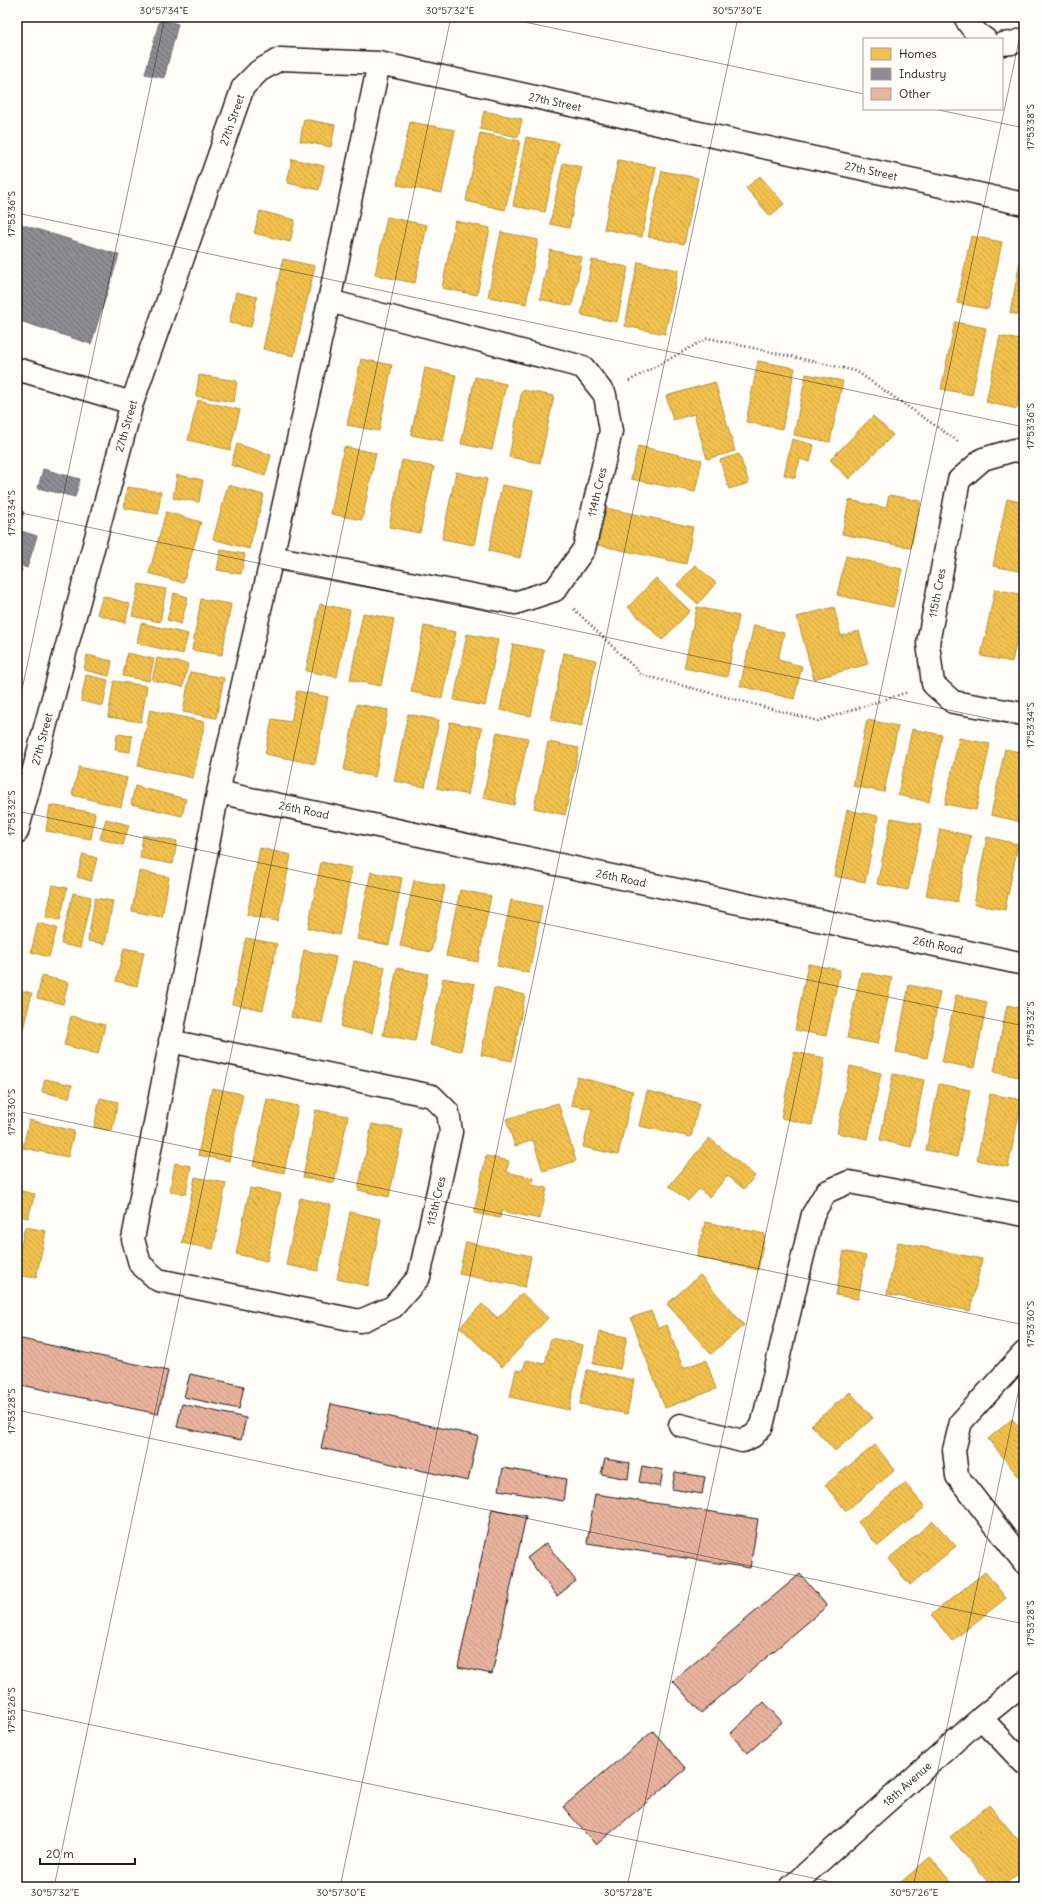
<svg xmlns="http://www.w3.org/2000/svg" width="1041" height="1904" viewBox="0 0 1041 1904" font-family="Delius,sans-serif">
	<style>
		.homes { fill: url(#homes-back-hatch); stroke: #b2903f }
		.industry { fill: url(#industry-back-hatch); stroke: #6b6b6f }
		.building { fill: url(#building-back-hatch); stroke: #1c1c1c }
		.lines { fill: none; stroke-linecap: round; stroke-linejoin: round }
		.street-casing { stroke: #1c1c1c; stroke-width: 25 }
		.secondary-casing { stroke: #1c1c1c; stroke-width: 25 }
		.path { stroke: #1c1c1c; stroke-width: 2.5; stroke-dasharray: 1 3; stroke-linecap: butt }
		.street { stroke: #fdfcf7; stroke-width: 22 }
		.secondary { stroke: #fdfcf7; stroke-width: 22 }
		.ticks { fill: none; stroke: #1c1c1c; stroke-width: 1; stroke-opacity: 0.45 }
		.labels { text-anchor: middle; stroke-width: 4; stroke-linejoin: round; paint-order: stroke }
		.street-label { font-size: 11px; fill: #1c1c1c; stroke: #fdfcf7 }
		.neatline { fill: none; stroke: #1c1c1c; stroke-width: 1.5 }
		.ticks-label { font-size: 10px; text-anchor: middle; fill: #1c1c1c }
	</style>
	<defs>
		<pattern id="homes-back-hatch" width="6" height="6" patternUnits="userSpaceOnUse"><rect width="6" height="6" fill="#f2c14e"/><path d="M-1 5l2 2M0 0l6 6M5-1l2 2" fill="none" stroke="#cfa544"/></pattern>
		<pattern id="industry-back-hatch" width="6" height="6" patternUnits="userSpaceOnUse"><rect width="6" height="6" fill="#8d8d92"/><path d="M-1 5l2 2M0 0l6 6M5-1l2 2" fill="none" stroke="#727276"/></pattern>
		<pattern id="building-back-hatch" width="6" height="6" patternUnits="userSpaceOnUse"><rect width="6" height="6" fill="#e9b39e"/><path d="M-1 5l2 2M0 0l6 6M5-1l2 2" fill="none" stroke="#c79988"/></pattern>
	</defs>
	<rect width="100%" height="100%" fill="#fdfcf7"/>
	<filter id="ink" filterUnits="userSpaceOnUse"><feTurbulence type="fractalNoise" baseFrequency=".025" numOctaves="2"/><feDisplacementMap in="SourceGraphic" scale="8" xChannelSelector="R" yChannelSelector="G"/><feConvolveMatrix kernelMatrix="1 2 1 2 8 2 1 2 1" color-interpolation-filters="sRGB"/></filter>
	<g filter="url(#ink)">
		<path class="homes" d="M484 111 522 119 518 137 480 129Z
			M304 119 335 125 331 147 300 141Z
			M410 122 455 130 442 193 397 185Z
			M480 133 520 141 505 210 466 201Z
			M526 137 559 143 545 212 513 206Z
			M292 159 324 166 319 190 287 183Z
			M618 160 656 167 642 237 604 229Z
			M563 163 582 167 569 228 550 224Z
			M662 171 698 178 684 244 648 237Z
			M760 176 784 204 770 216 746 188Z
			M260 211 295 220 290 242 254 233Z
			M387 217 427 225 415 283 375 275Z
			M455 221 490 228 477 295 442 288Z
			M501 232 538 240 526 304 488 297Z
			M971 236 1002 242 988 309 957 303Z
			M1023 247H1024V316L1010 313Z
			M550 250 582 257 572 306 540 299Z
			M283 259 315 266 294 356 263 349Z
			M592 260 628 267 617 322 581 315Z
			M638 262 678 270 665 334 625 326Z
			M236 292 257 297 251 327 229 323Z
			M955 322 986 328 972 395 941 389Z
			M1000 336 1024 341V375L1017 409 986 402Z
			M361 359 392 365 379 431 347 425Z
			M758 361 795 368 782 429 746 422Z
			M425 368 456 375 443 441 411 435Z
			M806 374 843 381 830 442 794 435Z
			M199 375 237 381 234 402 196 396Z
			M475 377 506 384 492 450 461 444Z
			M715 382 735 451 707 459 694 414 673 420 666 396Z
			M522 390 554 396 540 463 509 457Z
			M198 400 240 410 230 450 188 440Z
			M873 416 893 435 849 479 830 460Z
			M792 439 814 445 810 462 800 459 795 478 784 475Z
			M237 444 271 455 265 476 231 465Z
			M638 446 702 460 695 492 631 479Z
			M344 447 376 453 362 520 331 514Z
			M739 454 749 483 729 489 720 460Z
			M402 460 434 467 420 533 389 527Z
			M456 472 487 479 474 545 442 539Z
			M177 475 203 480 199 502 173 498Z
			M228 485 264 495 249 549 213 539Z
			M502 485 533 491 520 558 489 551Z
			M127 487 161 492 158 514 124 508Z
			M889 495 921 501 911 548 842 534 849 500 886 508Z
			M1007 499 1024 503V572L993 566Z
			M606 508 693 527 686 564 598 545Z
			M166 512 201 522 183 583 149 573Z
			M221 550 245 554 241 574 217 570Z
			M846 556 902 569 893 607 837 595Z
			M695 565 716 583 698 604 677 585Z
			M656 578 690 611 662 640 628 607Z
			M139 584 166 589 160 622 132 616Z
			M995 589 1024 595V604L1012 662 981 656Z
			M174 593 188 597 181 624 167 620Z
			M103 596 130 604 125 623 97 614Z
			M201 599 231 604 222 655 192 650Z
			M320 604 350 610 337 677 306 671Z
			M697 607 739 616 727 677 684 668Z
			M834 607 841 636 859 631 868 664 814 679 797 617Z
			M363 613 394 619 381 686 350 680Z
			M141 623 188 634 183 654 137 643Z
			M754 625 784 633 778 660 802 666 794 699 740 686Z
			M424 626 456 632 442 698 411 692Z
			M467 634 498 640 485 706 454 700Z
			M513 644 544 650 531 716 500 710Z
			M127 653 154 659 149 681 123 676Z
			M564 653 596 660 582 726 551 720Z
			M87 655 112 661 109 676 84 670Z
			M157 658 188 664 183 687 152 680Z
			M190 672 224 678 216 718 183 712Z
			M86 675 108 680 103 706 81 701Z
			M114 681 147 686 141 722 108 717Z
			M297 691 328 697 315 764 265 754 272 719 291 722Z
			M357 704 388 710 375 777 344 770Z
			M150 710 205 722 193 778 138 766Z
			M408 714 439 720 425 787 394 781Z
			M867 720 898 726 884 792 853 786Z
			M450 722 482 728 468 795 437 788Z
			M912 729 942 735 929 802 898 795Z
			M497 732 528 738 514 805 483 798Z
			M117 734 132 736 130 752 115 750Z
			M959 738 990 744 976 810 945 804Z
			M548 742 579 748 565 815 534 808Z
			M1005 749 1024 753V814L1022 822 991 815Z
			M79 767 127 778 121 807 72 795Z
			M135 786 186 799 182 816 131 804Z
			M50 805 95 813 91 839 46 831Z
			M847 810 878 816 865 882 834 876Z
			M891 818 922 824 908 890 877 884Z
			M106 819 129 825 123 845 100 839Z
			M940 829 971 836 957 902 926 895Z
			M143 835 177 841 173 864 140 858Z
			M987 837 1018 844 1005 910 974 904Z
			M260 848 291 855 278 921 247 915Z
			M83 854 97 858 91 881 77 877Z
			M321 862 352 868 339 935 308 928Z
			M139 871 169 877 162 917 132 911Z
			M371 872 402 878 389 945 357 939Z
			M414 880 445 886 431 952 400 946Z
			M53 885 67 888 60 920 46 917Z
			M460 890 491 896 478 962 446 956Z
			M73 893 91 897 80 948 61 944Z
			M95 898 113 901 105 944 88 941Z
			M511 900 542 906 529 973 497 966Z
			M38 923 57 928 49 957 31 952Z
			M246 938 277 944 263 1010 232 1004Z
			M124 948 144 952 137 986 116 981Z
			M304 950 336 957 322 1023 291 1017Z
			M354 961 385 967 372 1033 341 1027Z
			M808 964 840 970 826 1036 795 1030Z
			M397 968 428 974 415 1041 383 1035Z
			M861 972 892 978 878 1044 847 1038Z
			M42 976 68 982 63 1004 37 998Z
			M443 978 475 984 461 1051 430 1045Z
			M909 985 940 992 927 1058 896 1052Z
			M494 988 525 995 512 1061 481 1055Z
			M17 990 32 993 23 1029 17 1028Z
			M956 995 987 1002 974 1068 942 1062Z
			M1007 1005 1024 1009V1078L994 1072Z
			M71 1016 105 1025 98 1054 64 1045Z
			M794 1052 825 1058 812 1125 781 1118Z
			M850 1066 881 1073 868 1139 837 1133Z
			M893 1074 924 1080 911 1147 880 1140Z
			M577 1077 633 1091 618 1155 583 1147 592 1109 571 1105Z
			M45 1079 72 1085 69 1098 42 1092Z
			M939 1084 970 1090 957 1157 926 1150Z
			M212 1088 243 1094 229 1161 198 1155Z
			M647 1091 699 1103 691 1137 639 1126Z
			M990 1094 1022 1100 1008 1167 977 1160Z
			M100 1098 118 1102 112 1131 94 1127Z
			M267 1099 298 1106 284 1173 253 1166Z
			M558 1103 576 1161 543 1171 533 1140 515 1146 506 1119Z
			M316 1110 348 1116 334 1183 303 1177Z
			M29 1120 74 1131 68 1157 23 1148Z
			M372 1124 403 1130 389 1197 358 1190Z
			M709 1138 755 1176 744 1189 728 1176 709 1197 699 1189 688 1201 669 1186Z
			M486 1156 509 1161 506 1172 534 1178 532 1185 547 1188 540 1219 501 1211 500 1218 474 1213Z
			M175 1163 191 1166 186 1194 170 1191Z
			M195 1177 226 1183 213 1249 182 1243Z
			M250 1188 281 1194 267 1261 236 1254Z
			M17 1190 35 1194 28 1218 17 1215Z
			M300 1198 331 1205 318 1271 286 1265Z
			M350 1212 381 1219 368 1286 337 1279Z
			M705 1222 765 1234 758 1270 697 1257Z
			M25 1227 46 1231 36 1278 17 1275V1263Z
			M466 1242 531 1256 525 1287 459 1274Z
			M898 1242 982 1259 970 1311 887 1294Z
			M844 1251 866 1256 858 1299 836 1295Z
			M700 1275 744 1325 711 1354 667 1304Z
			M522 1293 548 1318 502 1367 460 1327 482 1304 498 1318Z
			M651 1311 658 1328 667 1325 683 1368 706 1360 716 1389 665 1408 631 1318Z
			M600 1332 627 1337 620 1369 593 1364Z
			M551 1338 583 1345 569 1410 510 1397 516 1370 523 1371 526 1360 545 1364Z
			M587 1370 634 1380 627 1414 580 1404Z
			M850 1392 873 1418 835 1451 811 1425Z
			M1012 1419 1024 1433V1483L988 1439Z
			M875 1445 895 1470 846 1511 825 1485Z
			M905 1483 925 1507 878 1546 858 1522Z
			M933 1521 956 1546 910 1585 888 1559Z
			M985 1572 1006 1598 952 1641 931 1615Z
			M989 1805 1024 1847V1869L1002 1887H992L950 1837Z
			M930 1857 955 1887H903L900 1883Z
			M1024 1877V1886L1019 1881Z"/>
		<path class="industry" d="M160 19 178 24 164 78 145 74Z
			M17 223 119 255 91 344 17 320Z
			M43 469 80 479 75 497 38 488Z
			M17 509 24 512 18 530 37 536 27 568 17 564Z
			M17 567 22 569 17 584Z"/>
		<path class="building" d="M17 1338 168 1371 158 1414 17 1384Z
			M190 1374 244 1386 239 1409 184 1397Z
			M182 1404 246 1418 241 1440 177 1427Z
			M331 1404 478 1436 468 1481 321 1448Z
			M605 1459 630 1463 628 1479 601 1474Z
			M642 1466 663 1470 660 1487 639 1482Z
			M503 1468 566 1479 563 1501 499 1490Z
			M675 1472 705 1477 702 1494 672 1489Z
			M595 1494 758 1519 750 1568 587 1543Z
			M492 1509 526 1516 492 1674 458 1667Z
			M546 1543 576 1581 557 1596 527 1558Z
			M800 1574 827 1606 701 1713 673 1681Z
			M764 1702 782 1722 748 1753 730 1734Z
			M653 1731 686 1769 596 1845 563 1807Z"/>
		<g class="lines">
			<g class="street-casing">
				<path id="street" d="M17 369 132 403
					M1024 452 1014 450 983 459 959 480 928 643 933 684 953 702 1024 714
					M272 557 515 603 555 590 584 549 611 431 605 395 583 367 329 301
					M218 792 1024 964
					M17 832 132 403 243 87 259 71 280 59 379 63 1024 204
					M170 1041 432 1096 448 1112 451 1132 419 1277 393 1307 360 1321 158 1280 140 1264 133 1239 218 792 272 557 329 301 379 63
					M1024 1353 961 1422 954 1450 957 1476 1024 1562
					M680 1425 742 1441 753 1436 762 1426 813 1214 826 1192 849 1182 1024 1215
					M981 1718 1024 1763
					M791 1887 981 1718 1024 1683"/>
			</g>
			<g class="secondary-casing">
				<path id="secondary" d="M965 17C970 27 976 34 985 39
					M1002 44 1012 43 1024 39"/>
			</g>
			<path class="path" d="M629 381 708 338 856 371 959 442
				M574 609 642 675 818 721 908 692"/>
			<use href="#street" class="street"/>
			<use href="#secondary" class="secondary"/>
		</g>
	</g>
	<path class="ticks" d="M501 17 864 94M934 109 1024 128M17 213 1024 427M17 512 1024 726M17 713 165 17M17 811 1024 1026M17 1111 1024 1325M17 1410 1024 1624M17 1709 855 1887M54 1887 451 17M340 1887 738 17M627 1887 1024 17M913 1887 1024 1365"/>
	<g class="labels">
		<g class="street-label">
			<text transform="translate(555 102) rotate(12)" y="4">27th Street</text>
			<text transform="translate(232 120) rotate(-71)" y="4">27th Street</text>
			<text transform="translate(871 171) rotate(12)" y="4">27th Street</text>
			<text transform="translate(126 426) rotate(-74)" y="4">27th Street</text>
			<text transform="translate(597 492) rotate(-77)" y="4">114th Cres</text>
			<text transform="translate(937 593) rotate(-79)" y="4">115th Cres</text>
			<text transform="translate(42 739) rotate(-75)" y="4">27th Street</text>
			<text transform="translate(304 810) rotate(12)" y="4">26th Road</text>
			<text transform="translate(621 878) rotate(12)" y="4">26th Road</text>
			<text transform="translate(938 945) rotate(12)" y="4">26th Road</text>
			<text transform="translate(436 1201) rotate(-77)" y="4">113th Cres</text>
			<text transform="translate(907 1784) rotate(-42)" y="4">18th Avenue</text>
		</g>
	</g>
	<rect width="1041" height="1904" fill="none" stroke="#fdfcf7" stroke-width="44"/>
	<rect x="863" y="38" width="140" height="72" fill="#fdfcf7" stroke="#a3a29f"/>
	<rect x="871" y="48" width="20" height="12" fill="#f2c14e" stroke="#a3a29f"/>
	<text x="899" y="58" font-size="12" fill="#1c1c1c">Homes</text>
	<rect x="871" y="68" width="20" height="12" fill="#8d8d92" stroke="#a3a29f"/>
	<text x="899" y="78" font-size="12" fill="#1c1c1c">Industry</text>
	<rect x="871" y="88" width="20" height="12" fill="#e9b39e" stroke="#a3a29f"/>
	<text x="899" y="98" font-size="12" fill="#1c1c1c">Other</text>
	<path d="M40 1858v6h95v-6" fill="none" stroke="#1c1c1c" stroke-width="2"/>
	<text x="46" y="1858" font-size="12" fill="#1c1c1c" stroke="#fdfcf7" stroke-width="3" paint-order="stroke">20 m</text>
	<rect x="22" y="22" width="997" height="1860" class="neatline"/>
	<g class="ticks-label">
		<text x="164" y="14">30°57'34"E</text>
		<text x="450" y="14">30°57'32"E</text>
		<text x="737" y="14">30°57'30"E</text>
		<text transform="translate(1030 127) rotate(-90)" y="4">17°53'38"S</text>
		<text transform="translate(11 214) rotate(-90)" y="4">17°53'36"S</text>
		<text transform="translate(1030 426) rotate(-90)" y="4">17°53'36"S</text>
		<text transform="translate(11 513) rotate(-90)" y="4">17°53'34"S</text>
		<text transform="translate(1030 725) rotate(-90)" y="4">17°53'34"S</text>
		<text transform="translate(11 813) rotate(-90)" y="4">17°53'32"S</text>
		<text transform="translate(1030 1024) rotate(-90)" y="4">17°53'32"S</text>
		<text transform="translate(11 1112) rotate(-90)" y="4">17°53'30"S</text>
		<text transform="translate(1030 1324) rotate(-90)" y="4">17°53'30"S</text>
		<text transform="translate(11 1411) rotate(-90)" y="4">17°53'28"S</text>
		<text transform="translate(1030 1623) rotate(-90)" y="4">17°53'28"S</text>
		<text transform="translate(11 1710) rotate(-90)" y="4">17°53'26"S</text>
		<text x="55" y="1896">30°57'32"E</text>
		<text x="341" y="1896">30°57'30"E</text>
		<text x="628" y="1896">30°57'28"E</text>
		<text x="914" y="1896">30°57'26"E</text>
	</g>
</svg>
